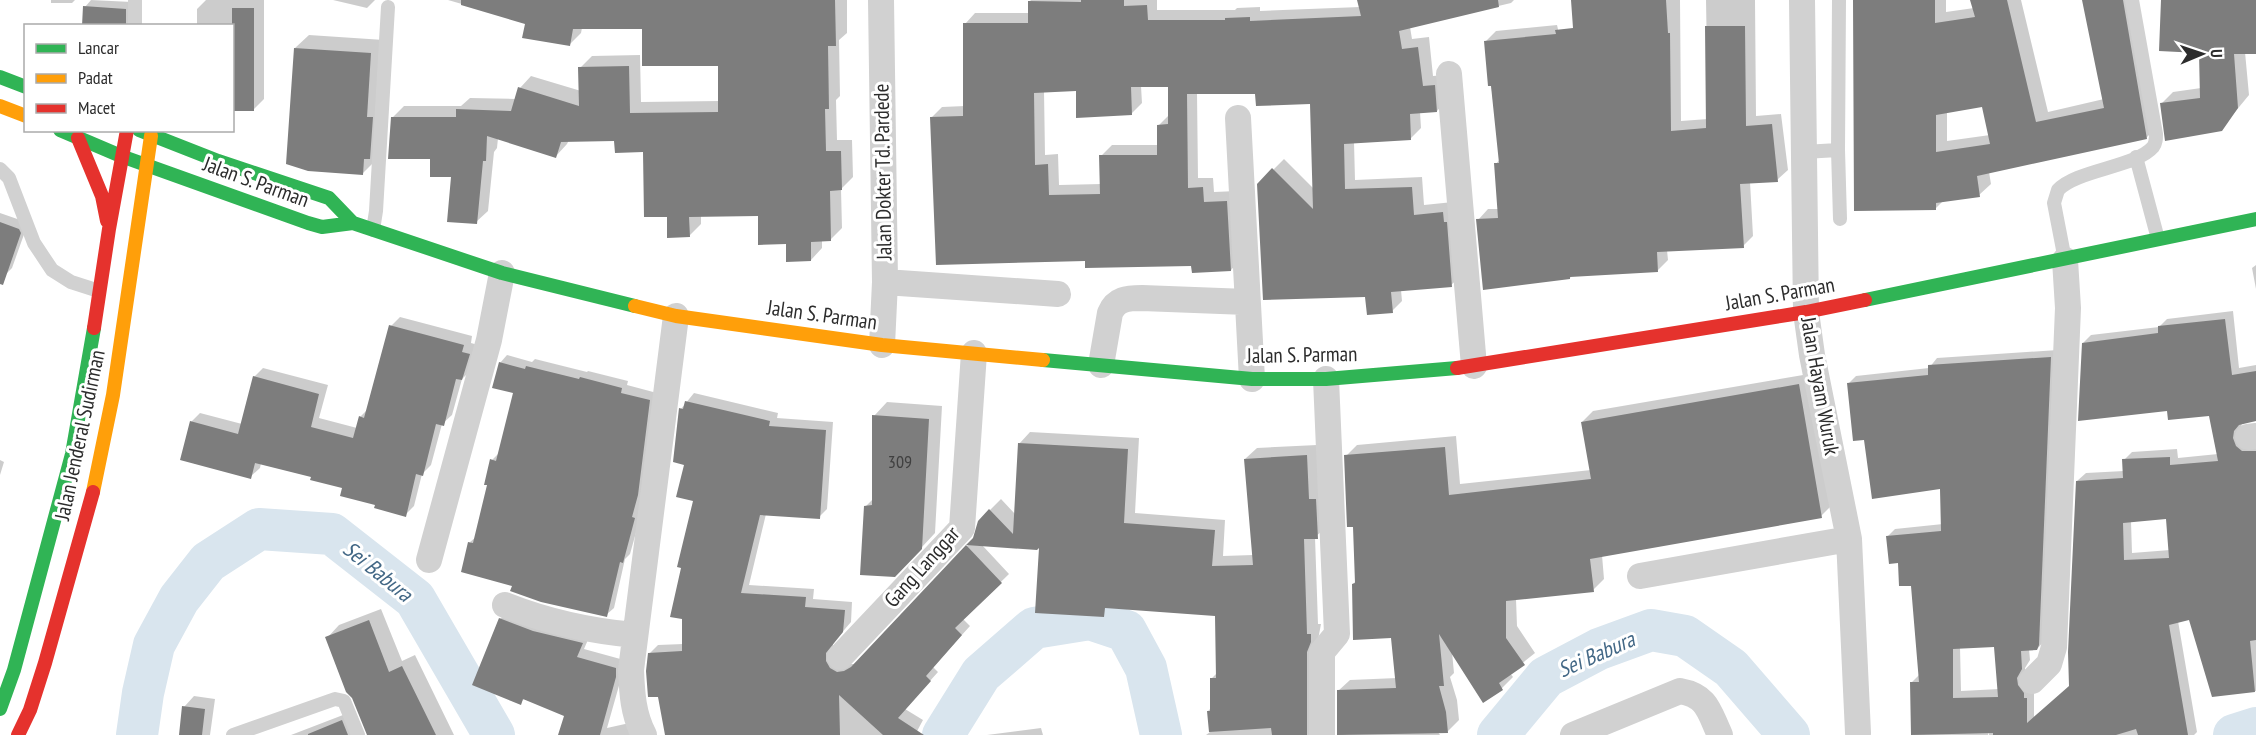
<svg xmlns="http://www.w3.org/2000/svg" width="2256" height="735" viewBox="0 0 2256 735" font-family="'PT Sans Narrow',sans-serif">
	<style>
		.shadow { fill: #0003; fill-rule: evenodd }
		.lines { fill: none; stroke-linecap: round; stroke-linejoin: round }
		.river { stroke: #d9e5ee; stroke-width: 42 }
		.building { fill: #7d7d7d; fill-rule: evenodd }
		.lane { stroke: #d1d1d1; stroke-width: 14 }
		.street { stroke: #d1d1d1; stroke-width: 26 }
		.fast { stroke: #30b455; stroke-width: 14 }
		.slow { stroke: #ff9f0a; stroke-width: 14 }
		.jam { stroke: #e5322d; stroke-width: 14 }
		.labels { text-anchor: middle; stroke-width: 6; stroke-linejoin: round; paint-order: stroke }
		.number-label { font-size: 18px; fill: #404040 }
		.street-label { font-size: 21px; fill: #2c2c2c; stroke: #fff }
		.water-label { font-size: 22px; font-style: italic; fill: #436886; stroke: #fff }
	</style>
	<rect width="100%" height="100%" fill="#fff"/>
	<path class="shadow" d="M51 0H75L72 3H51Z
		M91 0 132 2V26H84L85 7Z
		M206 0H264V99L253 110 232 26H197V9Z
		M333 0H375L367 8Z
		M448 0H847V33L839 40 840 96 836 100 837 140H852L853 177 841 189 842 228 830 240H822V248L811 260 787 243 759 214 701 215V224L689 236 669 216 645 150 616 139 569 140 567 144 556 156 498 138 497 148 494 152 488 211 476 222 452 175 431 157 392 118 404 106H461L470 98 516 99 520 88 531 76 581 91 580 68 592 56 640 55 641 102 719 101V64L644 28H582L581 33 569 45 527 23Z
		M1031 0H1157V10H1235L1237 8 1260 7V11L1360 7 1359 0H1514L1511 3 1410 27 1412 39 1429 37 1433 76 1445 75 1447 100 1437 111 1420 112 1421 128 1410 139 1354 142 1355 180 1422 177 1424 205 1453 202 1462 275 1451 285 1401 290 1402 301 1392 311 1367 296 1258 185 1284 159 1314 189 1311 102 1257 93H1197L1198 178H1213L1214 192 1237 191 1241 259 1231 270 1193 264 1086 260 932 117 942 107 965 106V24L975 13H1029V2ZM1169 85 1170 114 1159 125V145H1112L1101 156V184L1059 185 1058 154 1045 155 1044 91 1077 90 1131 114 1142 103 1141 86Z
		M1572 0H1680L1681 121 1708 119 1706 0H1755L1756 116 1781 114 1788 170 1777 180 1750 182 1753 236 1743 246 1667 250 1668 260 1657 271 1572 275 1570 278 1478 220 1488 209H1499L1496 164 1500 159 1486 41 1496 31 1557 25 1573 93 1580 92Z
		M1855 0H1946V12L1974 8 1972 0H2021L2048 112 2104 99 2083 0H2137L2158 126 2146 138 1989 172 1991 184 1979 195 1944 200 1935 209ZM1984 105 1990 135 1947 141V112Z
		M2162 0H2256V53L2245 52 2249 95 2221 129 2161 104 2173 92 2201 88V51Z
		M309 35 384 40 376 160 363 173 295 48Z
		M0 213 26 222 27 226 12 268 5 275 0 273Z
		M2256 265V289L2252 268Z
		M2233 311 2239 368 2256 365V421L2242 422 2241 429 2256 443V691L2213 695 2190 618 2178 621 2197 732 2194 735H1989V732L1988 735H1914L1911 683 1920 674 1913 584 1887 537 1895 529 1943 524 1941 488 1866 439 1848 384 1856 376 1929 368 1937 358 2058 350 2045 640 2037 649H2029L2030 660 2025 668V677L2034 690V717L2071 686 2077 481 2086 473 2124 471V460L2132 452 2177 449 2178 458 2218 454 2211 414 2168 409 2083 343 2091 335 2159 327 2167 319ZM2168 517 2170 550 2132 553 2131 521ZM1996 646 1999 689 1961 691 1960 647Z
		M400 317 472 336 471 343 478 345 471 370 462 379 452 415 442 424 431 465 422 474 414 506 405 515 376 504 344 487 313 476 261 463 260 468 250 477 191 422 200 413 242 424 254 377 263 368 328 385 319 418 357 428 360 417 368 409 391 326Z
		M507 355 532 362 535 359 587 372 588 371 628 381 627 385 657 393 642 511 630 554 625 559 614 608 606 615 514 585 470 542 476 537 489 484 492 460 499 453 515 392 500 363Z
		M1809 374 1832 505 1821 516 1602 555 1604 579 1593 590 1516 599 1517 626 1535 653 1510 673 1513 677 1502 688 1484 701 1452 652 1454 673 1450 677 1457 700 1459 720 1447 732H1438L1440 735H1338V691L1350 680 1397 678 1393 637 1353 584 1357 580 1354 525 1346 456 1357 445 1456 436 1460 484 1591 470 1582 422 1593 411Z
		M694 393 778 413 777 418 833 422 827 509 819 517 766 514 749 585 814 589 813 599 852 602 851 622 833 643V652L846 664H854L860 660 967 546 975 538 979 521 1001 499 1015 514 1019 444 1030 432 1139 438 1135 513 1225 520 1223 556 1253 555 1245 459 1257 448 1317 445 1328 526 1315 537 1318 624H1321L1318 640 1323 735H1206L1210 732 1208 711 1211 708 1212 678 1217 673 1216 615 1111 607 1103 615 1040 544 982 545 1009 574 963 619 970 626 933 667 938 672 905 709 923 720 915 735H666L650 653 658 645 683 644 695 500 686 464 681 409Z
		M887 402 942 406 935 533 909 561 865 507 874 498V416Z
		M0 460 4 462 0 475Z
		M381 609 402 661 415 655 454 735H369L327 638 339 625Z
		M508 611 590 635 584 649 624 660V668L607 728 634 722 637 735H562L566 715 525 698 520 703 500 619Z
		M194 696 215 699 210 735H180L184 707Z
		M343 715 352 735H291Z
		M1041 728 1043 735H987Z"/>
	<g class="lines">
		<path class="river" d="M137 735 143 693 154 645 179 599 208 562 259 529 332 534 415 599 494 735
			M943 735 981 674 1034 628 1090 619 1126 631 1146 668 1161 735
			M1498 735 1546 677 1599 649 1651 630 1685 636 1731 668 1789 735
			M2234 735 2256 728"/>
	</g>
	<path class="building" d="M461 0H835L836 46H828L829 109H825L826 151H841L842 190 830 191 831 241 811 242V261L786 262V244L758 245V216L689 217 690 237 667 238V217H644L643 152 615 153 614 141 561 142 556 158 487 136 486 161H483L477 224 447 222 451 177H430V159H388L391 117H456V109L511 111 518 87 579 106 578 67 629 66 630 113 718 112V66H642V29H573L570 46 522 38 525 24 461 5Z
		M1081 0H1124V6L1147 5 1148 20H1225V18L1250 17V21L1361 16 1357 0H1498L1499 7 1399 31 1402 49 1418 47 1423 86 1435 85 1437 112 1410 114 1411 140 1344 144 1345 189 1412 187 1414 215 1443 212 1444 222H1447L1452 287 1391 292 1393 313 1367 315 1365 297 1263 300 1257 184 1272 168 1313 209 1310 104 1256 106 1255 94H1187L1188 188 1203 187 1204 202 1227 201 1231 271 1192 273 1191 266 1085 268V261L936 265 930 117 963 116V23H1028V1L1081 2ZM1131 87H1168V124L1157 125V155H1099L1100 194 1049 195 1048 164 1035 165 1034 93 1076 91V118L1132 115Z
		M1571 0H1666L1668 33H1670L1671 131 1706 128 1705 26H1745L1746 126 1772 124 1778 182 1740 184 1744 248 1657 252 1658 272 1570 277V279L1483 290 1476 219 1498 218 1494 163H1499L1491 86H1488L1484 41 1556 34 1555 30 1573 28Z
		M1853 0H1935V23L1975 17 1970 0H2007L2036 122 2104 108 2082 0H2123L2147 139 1977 176 1980 197 1936 203V210L1854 211ZM1982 107 1990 144 1936 152V115Z
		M2161 0H2256V54H2234L2238 108 2222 131 2165 141 2160 103 2200 98 2199 53 2159 51Z
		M83 6 126 9V26H82Z
		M232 8H254V111H232Z
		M294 48 371 53 367 117H373L370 159H364L363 175 308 171 286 164Z
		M0 222 19 229 21 233 3 285 0 284Z
		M2225 319 2232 375 2256 371V421L2239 425 2234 431 2233 438 2236 446 2242 451H2256V640L2250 641 2255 692 2212 697 2189 620 2169 625 2188 735H2138L2136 729 2116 735H1993V733L1911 735 1910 682H1919L1911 586H1899L1898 563 1889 564 1886 536 1941 531 1940 489 1872 499 1864 440 1853 441 1847 383 1928 375V365L2051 357 2039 645 2037 650 2021 651 2022 669 2017 678 2018 685 2024 693V698H2027V723L2069 686 2068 652 2076 481 2123 478 2122 459 2170 457V465L2218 461 2209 416 2168 420 2167 411 2078 421 2082 343 2158 333V326ZM2166 519 2169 558 2124 560 2123 523ZM1994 647 1998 697 1953 698V649Z
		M389 325 464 345 462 352 470 354 462 380 456 379 444 426 436 424 423 476 416 474 406 517 374 508 375 505 340 496 342 488 310 480 311 477 255 463 251 479 180 460 190 421 238 434 253 376 319 394 311 427 353 438 359 416 364 418Z
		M499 362 525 369 526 366 579 379 580 377 622 388 621 393 650 400 638 495 632 517 635 518 623 563 620 562 607 617 541 602 510 591 512 586 461 572 468 542 473 543 487 485H484L490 459 496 461 513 393 492 388Z
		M1799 384 1822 518 1590 559 1594 592 1506 601V638L1525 665 1499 683 1503 690 1483 703 1439 634 1444 686H1439L1446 712 1448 733 1337 735V690L1396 688 1391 638 1353 640 1352 584 1355 583 1353 527H1347L1344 455 1445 447 1449 495 1591 479 1581 422Z
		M685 401 770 421 769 426 826 430 820 519 760 515 741 593 806 597 805 607 845 610 843 632 826 653V661L830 668 837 672 844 671 851 667 966 545 1002 583 955 628 962 635 926 676 931 681 898 718 924 735H883L839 695 840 735H665L658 697H648L646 671 648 653 682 651V619L670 617 681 568 677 567 693 501 676 497 684 465 673 462 679 408 683 409Z
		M872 415 929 419 922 549 895 577 860 575 864 506 872 505Z
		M1018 443 1128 449 1124 523 1215 530 1212 566 1253 565 1244 459 1307 455 1309 499H1316L1318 539H1304L1307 634H1311V642L1307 652V735H1272L1271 728 1209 732 1207 711H1210V678H1216L1215 616 1105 608 1104 617 1035 613 1039 548 1037 550 966 545 973 538 978 521 989 509 1013 534Z
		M499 618 533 631 583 643 577 657 616 668V677L600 735H558L564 716 523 699 521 705 472 685Z
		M369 620 389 672 402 666 436 735H367L352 698 346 692 325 637Z
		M182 706 205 709 202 735H179Z
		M342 720 348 735H308V734Z"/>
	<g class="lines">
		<path class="lane" d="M135 0V26
			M1838 150 1840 219
			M1804 152 1838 150 1839 0
			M2136 157 2158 239
			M0 169 9 178 34 243 52 270 71 282 99 291
			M373 230 376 211 388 7
			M2065 260 2054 203 2058 190C2076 170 2136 167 2153 147 2156 143 2156 139 2156 134L2132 0
			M233 735 335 699 344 701 358 735"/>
		<path class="street" d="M881 0 885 282 882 345
			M1802 0 1806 312 1812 355 1849 539 1858 733
			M1449 74 1474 366
			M1238 118 1252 379
			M885 282 1058 294
			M1101 365 1110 313C1116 299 1127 298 1142 298L1247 302
			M2248 437 2256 436
			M429 560 489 340 502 273
			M1640 576 1849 539
			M505 605C548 622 589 631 635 635
			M840 657 962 528 974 353
			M2032 681 2049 664 2054 647 2068 308 2065 260
			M644 735C633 714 632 693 631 670L676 316
			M1322 735V652L1337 634 1326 379
			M1573 735 1680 691C1708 696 1709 712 1720 735"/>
		<path class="fast" d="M0 77 26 87
			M60 130 121 156 308 223 322 227 353 223
			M139 130 218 161 329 198 353 223 502 273 635 306
			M1865 300 2256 219
			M1043 360 1252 379H1326L1457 368
			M0 709 14 670 72 454 94 328"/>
		<path class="slow" d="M0 106 26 116
			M635 306 676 316 882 345 1043 360
			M93 492 113 395 151 136"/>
		<path class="jam" d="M78 138 102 196 107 221
			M94 328 109 229 127 130
			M1457 368 1806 312 1865 300
			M18 735 30 710 45 663 93 492"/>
	</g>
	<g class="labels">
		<g class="number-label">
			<text x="900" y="468">309</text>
		</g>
		<g class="street-label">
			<text transform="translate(883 172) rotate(-91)" y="7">Jalan Dokter Td. Pardede</text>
			<text transform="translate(256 182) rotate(20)" y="7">Jalan S. Parman</text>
			<text transform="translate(1780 294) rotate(-10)" y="7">Jalan S. Parman</text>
			<text transform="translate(822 315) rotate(8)" y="7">Jalan S. Parman</text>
			<text transform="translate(1302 355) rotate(-1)" y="7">Jalan S. Parman</text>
			<text transform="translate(1820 386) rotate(80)" y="7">Jalan Hayam Wuruk</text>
			<text transform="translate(80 435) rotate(-78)" y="7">Jalan Jenderal Sudirman</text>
			<text transform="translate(922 567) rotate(-48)" y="7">Gang Langgar</text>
		</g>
		<g class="water-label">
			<text transform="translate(378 571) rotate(39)" y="8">Sei Babura</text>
			<text transform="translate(1596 654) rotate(-24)" y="8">Sei Babura</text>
		</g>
	</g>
	<rect x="24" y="24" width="210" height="108" fill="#ffffff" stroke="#ababab" stroke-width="1.5"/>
	<rect x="36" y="44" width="30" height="9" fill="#30b455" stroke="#ababab" stroke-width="1.5"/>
	<text x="78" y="54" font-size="18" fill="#2c2c2c">Lancar</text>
	<rect x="36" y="74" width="30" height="9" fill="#ff9f0a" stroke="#ababab" stroke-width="1.5"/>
	<text x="78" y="84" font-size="18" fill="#2c2c2c">Padat</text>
	<rect x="36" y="104" width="30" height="9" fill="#e5322d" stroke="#ababab" stroke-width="1.5"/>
	<text x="78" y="114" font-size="18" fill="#2c2c2c">Macet</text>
	<g transform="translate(2202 54) rotate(88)" stroke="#ffffff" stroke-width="4.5" paint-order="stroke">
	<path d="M0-4.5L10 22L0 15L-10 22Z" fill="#2c2c2c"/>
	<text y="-9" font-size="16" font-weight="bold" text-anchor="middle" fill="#2c2c2c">U</text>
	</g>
</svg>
